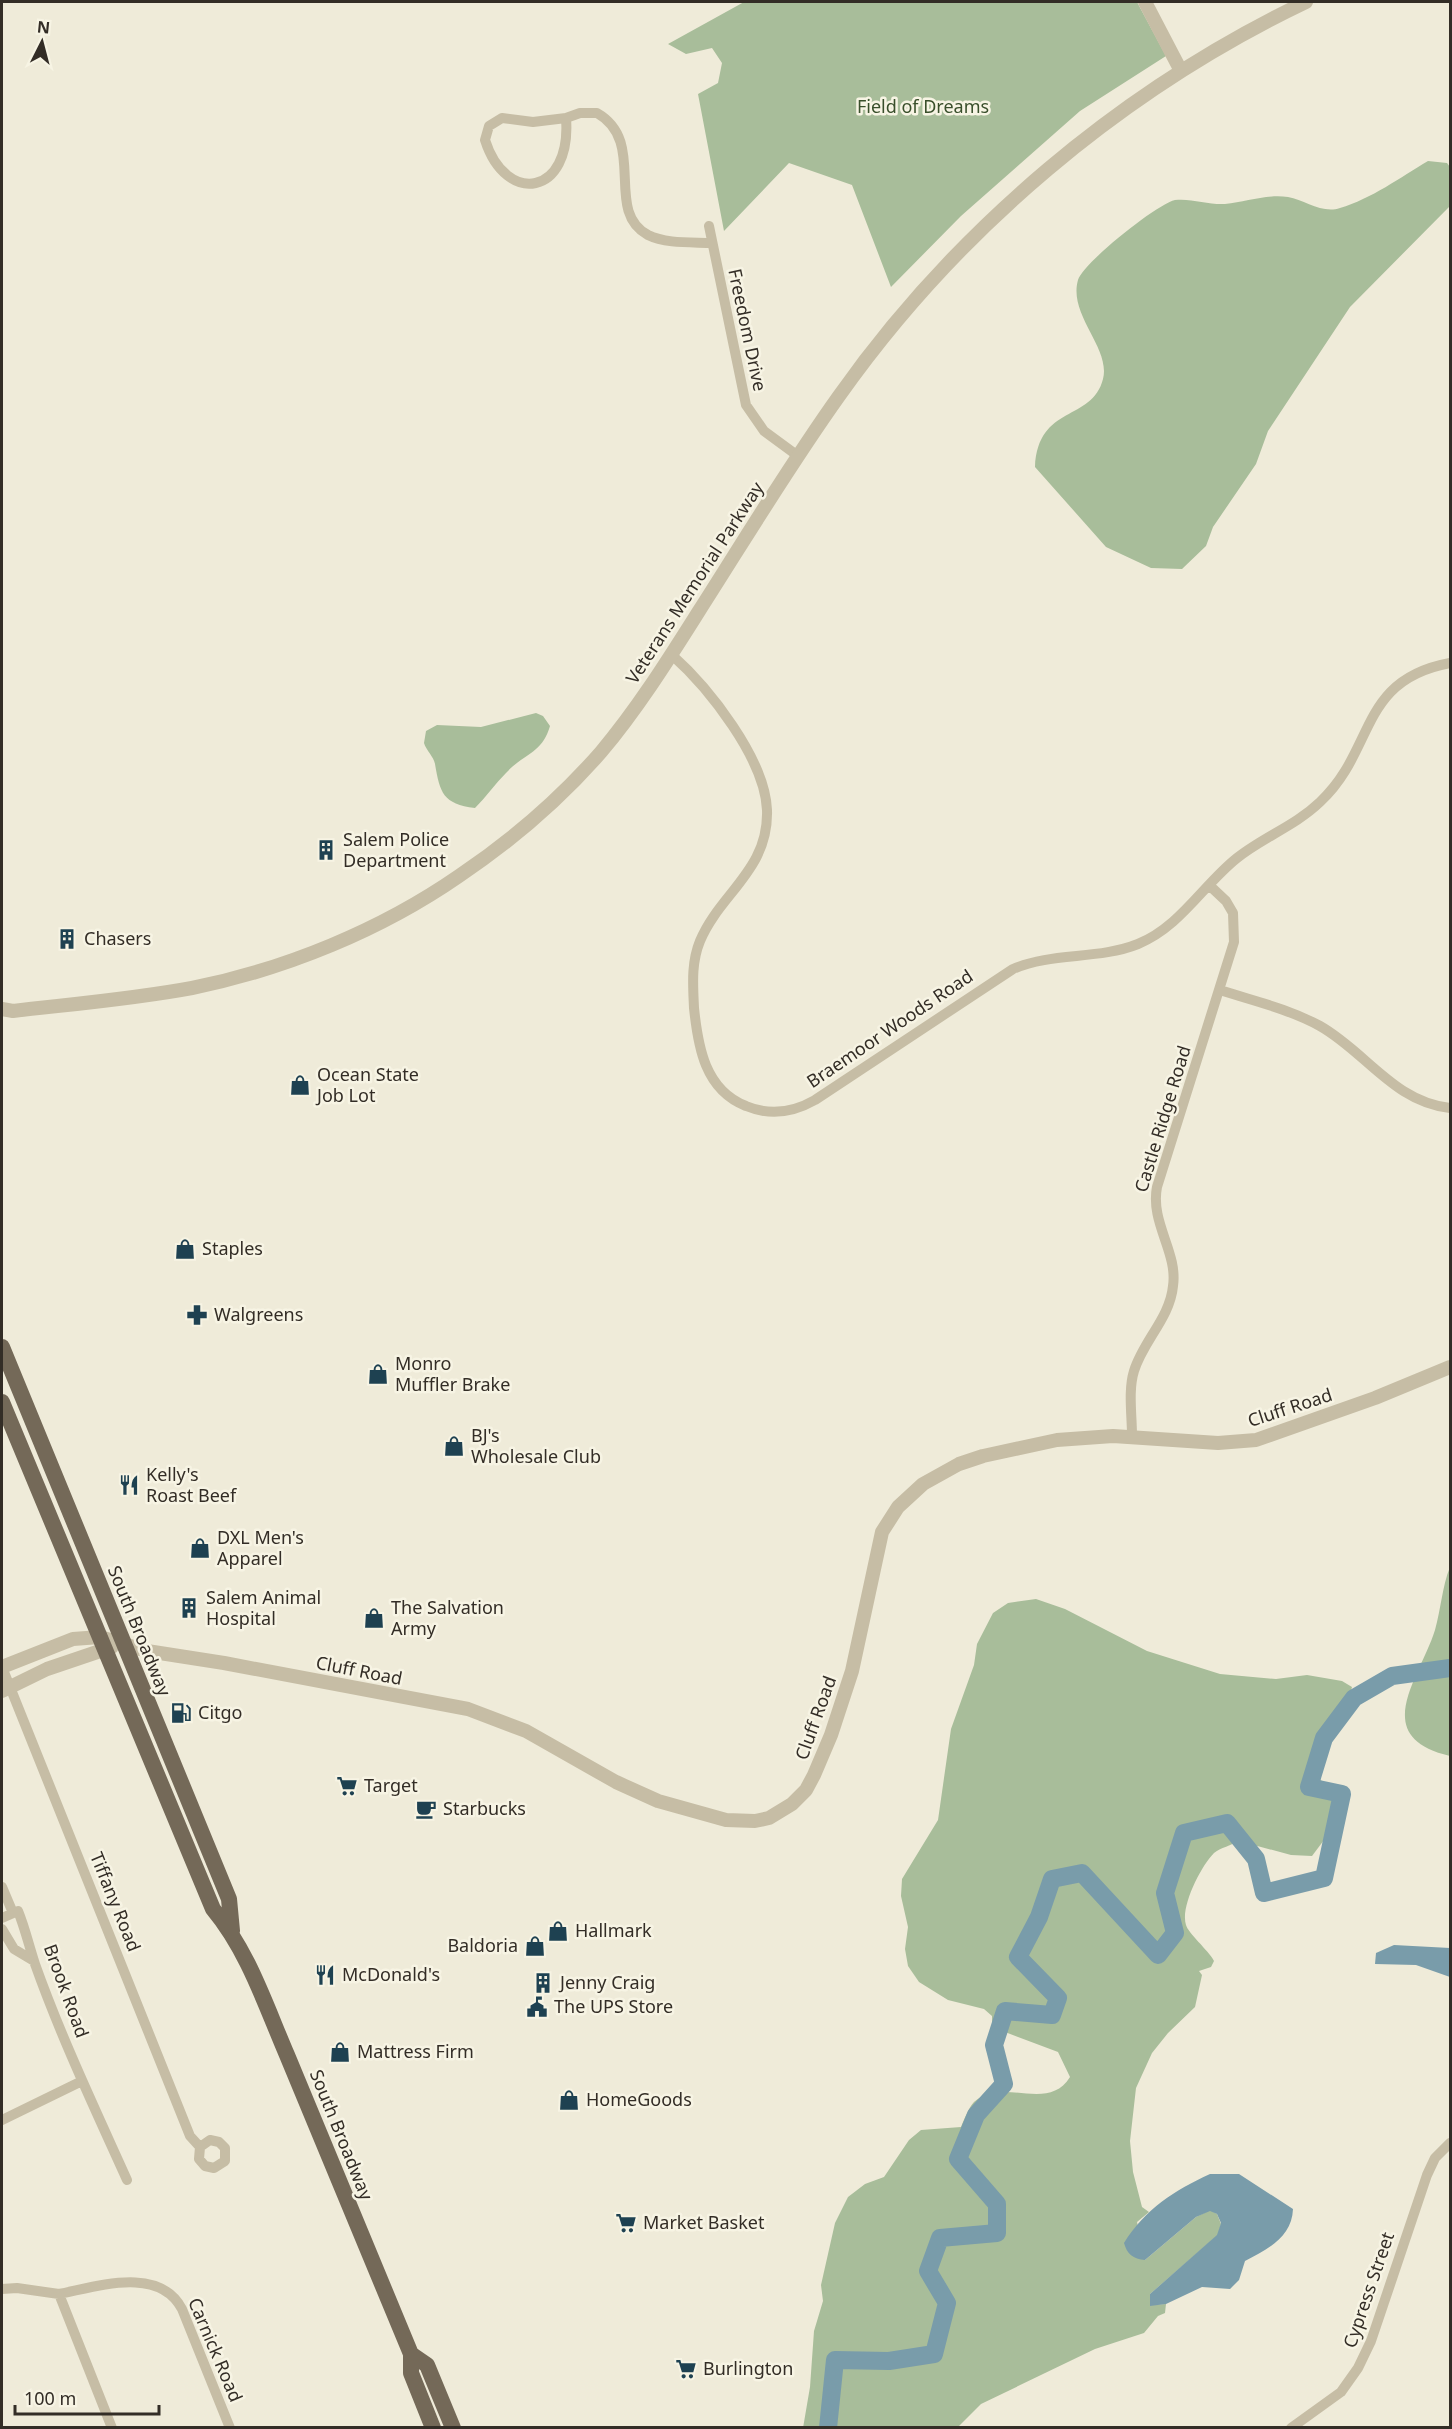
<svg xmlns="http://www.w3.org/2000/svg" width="1452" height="2429" viewBox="0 0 1452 2429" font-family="'Noto Sans',sans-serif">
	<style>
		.green { fill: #a8bd9a }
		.water { fill: #799caa }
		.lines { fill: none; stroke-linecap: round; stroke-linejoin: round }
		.river { stroke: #799caa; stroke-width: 18 }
		.minor { stroke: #c6bda5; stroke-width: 10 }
		.tertiary { stroke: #c6bda5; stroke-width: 14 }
		.primary { stroke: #746958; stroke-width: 16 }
		.labels { text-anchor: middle; stroke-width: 5; stroke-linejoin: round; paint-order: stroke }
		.park-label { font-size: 18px; fill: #394f2b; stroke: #f7f4e4 }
		.street-label { font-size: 18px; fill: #332d26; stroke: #f7f4e4 }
		.poi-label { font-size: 18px; fill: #332d26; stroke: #f7f4e4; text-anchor: start }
	</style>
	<rect width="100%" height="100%" fill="#efebd9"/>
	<path class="green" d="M744 2H1137L1166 56 1080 111 961 216 891 287 852 185 789 163 724 231 698 94 718 83 722 63 712 48 686 54 668 44Z
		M1428 161 1447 163 1450 167 1449 207 1350 307 1268 431 1256 464 1213 527 1206 546 1182 569 1151 568 1106 547 1035 467C1038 404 1092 422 1103 379 1111 348 1068 315 1078 280 1083 263 1157 204 1175 200 1191 198 1209 205 1225 204 1246 202 1266 194 1288 197 1305 200 1322 214 1340 208 1371 199 1401 177 1428 161Z
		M536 713 543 716 550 726C542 754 524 753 506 773 495 784 486 797 475 808 443 804 440 793 435 764 434 757 426 750 424 743L426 731 437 725 481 727Z
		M1450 1567V1756C1368 1737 1420 1678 1435 1630 1441 1609 1442 1587 1450 1567Z
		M1036 1599 1065 1609 1147 1651 1220 1674 1276 1679 1307 1675 1342 1681 1352 1687 1349 1698 1317 1734 1313 1767 1317 1776 1342 1802V1816L1312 1856 1291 1855 1239 1841C1232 1845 1220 1848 1214 1853 1201 1866 1180 1907 1186 1925 1188 1933 1208 1950 1214 1961L1211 1967 1199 1971 1202 1975 1195 2007 1168 2033 1152 2053 1136 2088 1130 2141 1133 2172 1142 2207 1149 2212 1137 2222 1145 2260 1196 2217 1210 2210 1217 2214 1221 2224 1218 2235 1150 2294V2305L1166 2304 1165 2313 1158 2316 1144 2333 1095 2349 981 2404 958 2427 803 2428 810 2387 814 2331 823 2301 821 2285 835 2223 848 2197 865 2184 884 2177 909 2140 921 2130 961 2127C964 2120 969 2107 974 2102 1003 2076 1048 2113 1070 2077L1058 2052 1005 2032 992 2022V2016L984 2009 948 2000 919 1982 908 1966 905 1949 908 1927 901 1896 902 1879 938 1820 951 1729 974 1665 977 1644 993 1613 1008 1603Z"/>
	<path class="water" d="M1394 1945 1450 1948V1977L1416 1965 1375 1964 1376 1953Z
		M1210 2174H1239L1293 2209C1292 2237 1268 2249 1245 2261L1239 2280 1230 2289 1202 2287 1166 2304 1150 2306V2294L1217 2235 1221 2223 1217 2214 1210 2211 1196 2217 1145 2260C1133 2259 1127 2254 1124 2243 1145 2209 1175 2190 1210 2174Z"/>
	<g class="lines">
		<path class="river" d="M828 2428 835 2360 889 2361 934 2354 947 2303 928 2271 940 2238 997 2233V2204L958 2159 976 2115 1004 2084 994 2045 1005 2011 1052 2015 1058 1998 1018 1957 1039 1917 1052 1879 1082 1873 1158 1955 1175 1933 1165 1893 1184 1833 1227 1823 1256 1859 1264 1893 1324 1878 1342 1794 1309 1787 1324 1738 1354 1698 1392 1676 1450 1668"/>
		<path class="minor" d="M502 118 533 122 566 118C572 196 506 206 485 140L489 126Z
			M566 118 580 113H597C648 142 603 211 648 235 666 244 692 242 712 243
			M709 226 746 405 764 431 798 456
			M672 655C709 688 765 759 767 810 769 870 720 893 700 941 691 963 693 985 694 1008 698 1047 705 1090 746 1106 770 1116 794 1112 815 1100L1013 969C1052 952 1098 960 1138 944 1180 927 1203 885 1237 858 1263 837 1295 826 1320 802 1376 750 1358 680 1450 663
			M1220 990C1254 1001 1289 1009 1320 1026 1366 1052 1394 1102 1450 1108
			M1132 1436C1132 1415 1128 1390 1134 1371 1143 1341 1170 1318 1173 1286 1178 1252 1150 1223 1157 1187L1234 942 1233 913 1226 901 1209 885
			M2 1667 190 2136 200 2147 199 2159 205 2166 214 2168 225 2161V2148L219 2142 210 2140 200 2147
			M2 1887 13 1913
			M2 1918 18 1911C25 1928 29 1946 35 1964 61 2037 95 2109 127 2180
			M2 1929 14 1949 34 1961
			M2 2120 82 2081
			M2 2289 17 2288 59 2294 112 2428
			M59 2294C96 2287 159 2265 182 2309L230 2428
			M1291 2428 1341 2392 1358 2368 1371 2341 1427 2175 1435 2158 1450 2143"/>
		<path class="tertiary" d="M1145 2 1181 71
			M2 1009 13 1011C73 1004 133 999 192 988 286 969 381 930 459 876 511 841 560 799 601 752 638 708 668 660 699 611 745 539 789 466 839 396 957 229 1122 90 1306 2
			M2 1667 73 1639 100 1637 147 1651 224 1663 468 1709 526 1731 616 1782 658 1801 726 1820 755 1821 769 1818 792 1804 806 1790 814 1775 831 1735 852 1671 882 1532 898 1507 923 1484 959 1464 983 1456 1057 1440 1113 1436 1218 1443 1256 1440 1375 1398 1450 1367
			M2 1691 47 1669 112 1647"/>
		<path class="primary" d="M2 1347 229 1899 232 1931
			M2 1402 213 1909C248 1951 265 2004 287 2055 329 2154 369 2254 411 2354V2373L433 2428
			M411 2354 427 2365 453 2428"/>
	</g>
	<defs>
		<g id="building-bare" transform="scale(1.62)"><path d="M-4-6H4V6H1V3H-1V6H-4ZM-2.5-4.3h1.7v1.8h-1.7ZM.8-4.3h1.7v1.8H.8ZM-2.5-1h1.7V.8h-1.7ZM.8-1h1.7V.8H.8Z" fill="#1e4151" stroke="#f7f4e4" stroke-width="2.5" paint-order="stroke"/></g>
		<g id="shop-bare" transform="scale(1.62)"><path d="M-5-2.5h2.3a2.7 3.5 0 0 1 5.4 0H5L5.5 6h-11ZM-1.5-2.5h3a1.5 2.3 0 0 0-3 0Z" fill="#1e4151" stroke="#f7f4e4" stroke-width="2.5" paint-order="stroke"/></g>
		<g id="pharmacy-bare" transform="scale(1.62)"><path d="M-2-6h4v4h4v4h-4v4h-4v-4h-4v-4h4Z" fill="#1e4151" stroke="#f7f4e4" stroke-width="2.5" paint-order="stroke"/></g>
		<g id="restaurant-bare" transform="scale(1.62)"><path d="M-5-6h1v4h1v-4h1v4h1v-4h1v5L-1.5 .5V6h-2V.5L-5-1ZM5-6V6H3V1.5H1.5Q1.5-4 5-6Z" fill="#1e4151" stroke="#f7f4e4" stroke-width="2.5" paint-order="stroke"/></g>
		<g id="fuel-bare" transform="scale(1.62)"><path d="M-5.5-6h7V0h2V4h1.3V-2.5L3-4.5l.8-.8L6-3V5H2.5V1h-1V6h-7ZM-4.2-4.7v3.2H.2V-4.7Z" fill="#1e4151" stroke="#f7f4e4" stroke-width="2.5" paint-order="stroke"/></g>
		<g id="supermarket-bare" transform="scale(1.62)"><path d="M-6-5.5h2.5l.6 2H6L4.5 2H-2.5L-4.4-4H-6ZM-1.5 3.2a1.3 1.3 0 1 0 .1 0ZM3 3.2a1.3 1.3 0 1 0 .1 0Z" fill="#1e4151" stroke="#f7f4e4" stroke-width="2.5" paint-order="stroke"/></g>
		<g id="cafe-bare" transform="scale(1.62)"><path d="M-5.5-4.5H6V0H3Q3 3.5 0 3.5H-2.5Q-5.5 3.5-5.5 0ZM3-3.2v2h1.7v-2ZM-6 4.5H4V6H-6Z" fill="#1e4151" stroke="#f7f4e4" stroke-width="2.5" paint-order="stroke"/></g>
		<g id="civic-bare" transform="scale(1.62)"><path d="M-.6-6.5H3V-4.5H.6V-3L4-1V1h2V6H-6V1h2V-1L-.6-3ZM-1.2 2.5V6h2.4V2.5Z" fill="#1e4151" stroke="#f7f4e4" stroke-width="2.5" paint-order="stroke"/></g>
	</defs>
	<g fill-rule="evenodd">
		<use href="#building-bare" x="326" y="850"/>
		<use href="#building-bare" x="67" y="939"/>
		<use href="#shop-bare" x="300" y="1085"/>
		<use href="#shop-bare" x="185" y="1249"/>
		<use href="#pharmacy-bare" x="197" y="1315"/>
		<use href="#shop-bare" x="378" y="1374"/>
		<use href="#shop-bare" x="454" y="1446"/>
		<use href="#restaurant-bare" x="129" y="1485"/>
		<use href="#shop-bare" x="200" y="1548"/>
		<use href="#building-bare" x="189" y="1608"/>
		<use href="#shop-bare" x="374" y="1618"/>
		<use href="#fuel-bare" x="181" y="1713"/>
		<use href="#supermarket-bare" x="347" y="1786"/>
		<use href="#cafe-bare" x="426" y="1809"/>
		<use href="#shop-bare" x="558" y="1931"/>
		<use href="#shop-bare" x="535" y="1946"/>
		<use href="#restaurant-bare" x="325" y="1975"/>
		<use href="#building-bare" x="543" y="1983"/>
		<use href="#civic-bare" x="537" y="2007"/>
		<use href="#shop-bare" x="340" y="2052"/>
		<use href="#shop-bare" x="569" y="2100"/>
		<use href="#supermarket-bare" x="626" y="2223"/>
		<use href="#supermarket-bare" x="686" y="2369"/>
	</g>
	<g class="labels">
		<g class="park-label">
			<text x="923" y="113">Field of Dreams</text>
		</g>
		<g class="street-label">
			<text transform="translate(747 330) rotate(78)" y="6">Freedom Drive</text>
			<text transform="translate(695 583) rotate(-57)" y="6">Veterans Memorial Parkway</text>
			<text transform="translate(890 1029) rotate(-34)" y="6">Braemoor Woods Road</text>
			<text transform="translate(1163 1119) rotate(-73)" y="6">Castle Ridge Road</text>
			<text transform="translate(1290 1408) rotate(-18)" y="6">Cluff Road</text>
			<text transform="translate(139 1631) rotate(68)" y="6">South Broadway</text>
			<text transform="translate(359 1671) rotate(11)" y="6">Cluff Road</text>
			<text transform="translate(816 1718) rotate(-70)" y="6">Cluff Road</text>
			<text transform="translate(115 1902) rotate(68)" y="6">Tiffany Road</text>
			<text transform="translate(66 1991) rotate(70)" y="6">Brook Road</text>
			<text transform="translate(341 2135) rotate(68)" y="6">South Broadway</text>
			<text transform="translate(1369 2290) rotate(-71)" y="6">Cypress Street</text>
			<text transform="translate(215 2350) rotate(67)" y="6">Carnick Road</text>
		</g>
		<g class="poi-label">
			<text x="343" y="846">Salem Police<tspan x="343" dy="21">Department</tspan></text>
			<text x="84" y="945">Chasers</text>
			<text x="317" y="1081">Ocean State<tspan x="317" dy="21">Job Lot</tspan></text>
			<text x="202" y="1255">Staples</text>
			<text x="214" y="1321">Walgreens</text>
			<text x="395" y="1370">Monro<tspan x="395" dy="21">Muffler Brake</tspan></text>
			<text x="471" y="1442">BJ's<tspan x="471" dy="21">Wholesale Club</tspan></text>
			<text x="146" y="1481">Kelly's<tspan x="146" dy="21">Roast Beef</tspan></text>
			<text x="217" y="1544">DXL Men's<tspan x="217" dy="21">Apparel</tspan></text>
			<text x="206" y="1604">Salem Animal<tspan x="206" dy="21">Hospital</tspan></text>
			<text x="391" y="1614">The Salvation<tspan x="391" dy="21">Army</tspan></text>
			<text x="198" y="1719">Citgo</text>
			<text x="364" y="1792">Target</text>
			<text x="443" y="1815">Starbucks</text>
			<text x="575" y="1937">Hallmark</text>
			<text x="518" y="1952" text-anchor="end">Baldoria</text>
			<text x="342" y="1981">McDonald's</text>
			<text x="560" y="1989">Jenny Craig</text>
			<text x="554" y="2013">The UPS Store</text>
			<text x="357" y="2058">Mattress Firm</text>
			<text x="586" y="2106">HomeGoods</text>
			<text x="643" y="2229">Market Basket</text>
			<text x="703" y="2375">Burlington</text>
		</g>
	</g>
	<rect width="1452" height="2429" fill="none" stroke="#332d26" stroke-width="6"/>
	<g transform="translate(42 42) rotate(6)" stroke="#f7f4e4" stroke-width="4.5" paint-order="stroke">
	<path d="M0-4.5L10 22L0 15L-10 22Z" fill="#332d26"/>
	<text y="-9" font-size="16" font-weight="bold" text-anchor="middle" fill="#332d26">N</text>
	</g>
	<path d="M15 2405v9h144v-9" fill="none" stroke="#332d26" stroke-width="3"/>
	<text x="24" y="2405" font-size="18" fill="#332d26" stroke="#f7f4e4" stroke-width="4.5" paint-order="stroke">100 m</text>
</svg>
